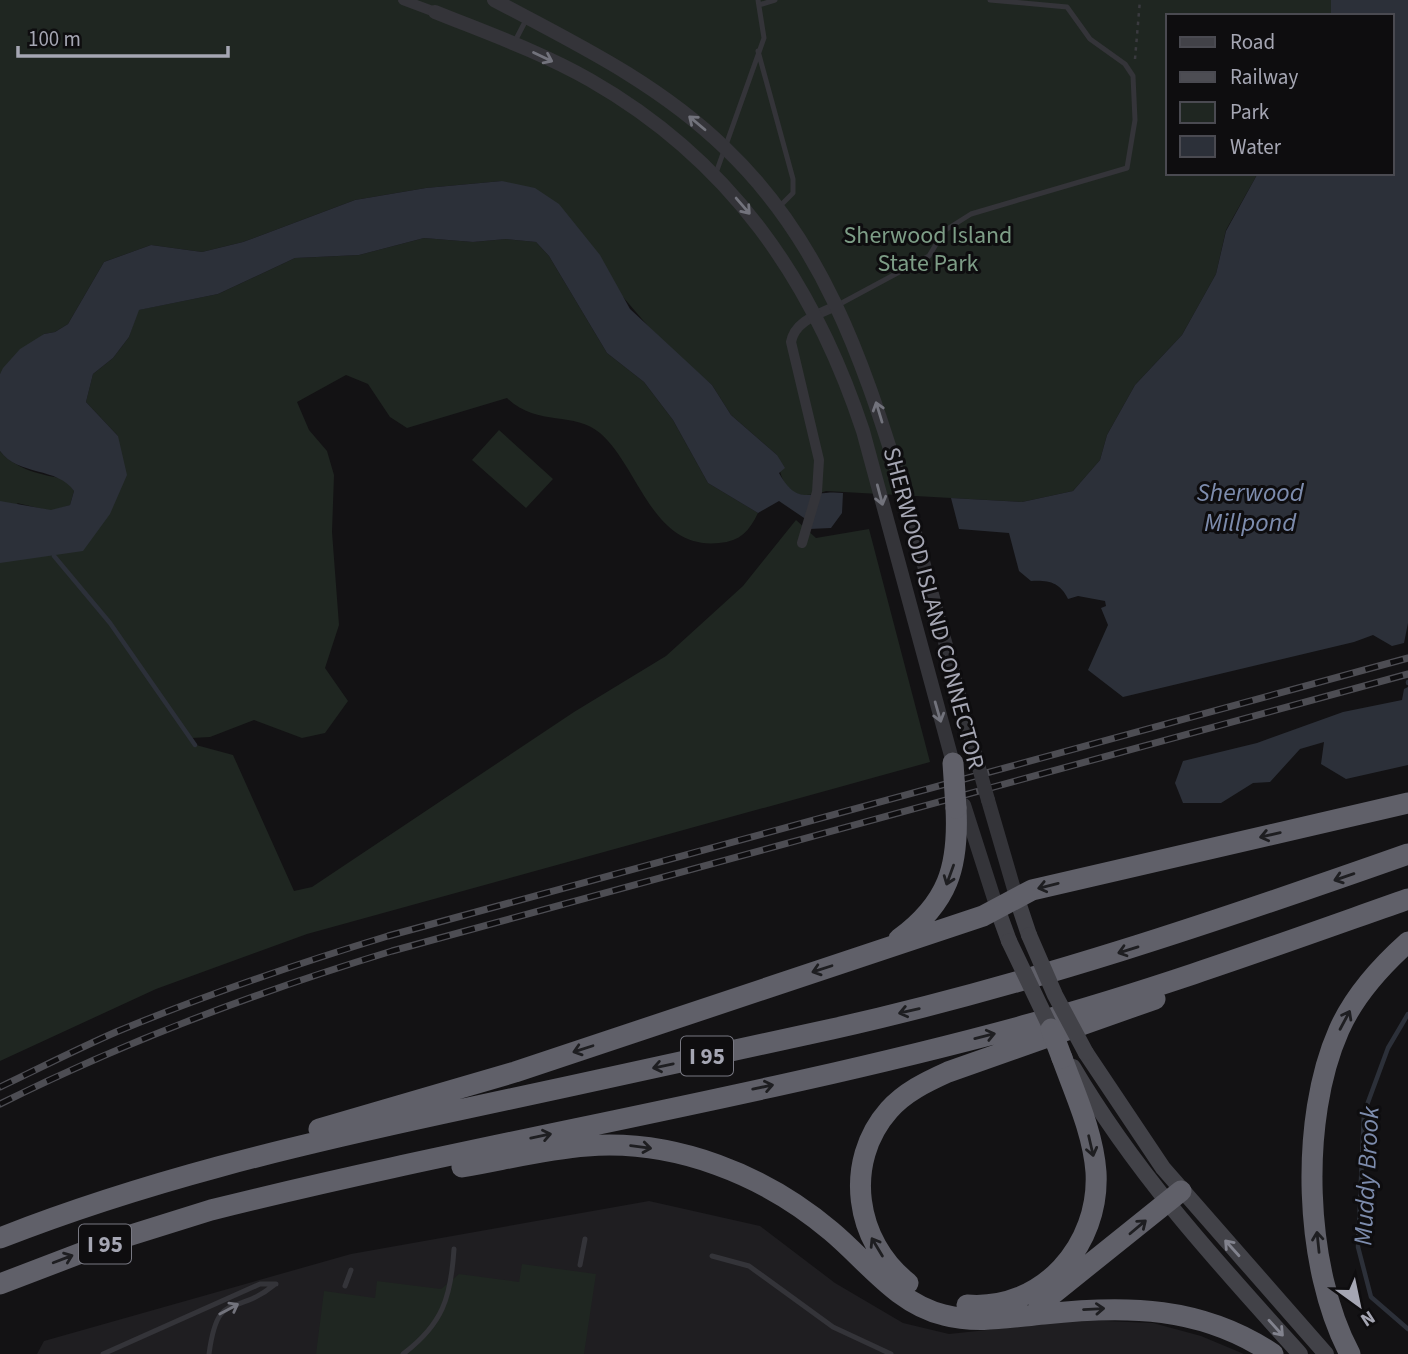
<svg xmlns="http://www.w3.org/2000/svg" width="1408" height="1354" viewBox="0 0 1408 1354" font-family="'Source Sans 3',sans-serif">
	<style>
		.built { fill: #1f1e21 }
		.green { fill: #1f2621 }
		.water { fill: #2c3039 }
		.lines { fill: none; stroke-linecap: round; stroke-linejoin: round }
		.stream { stroke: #2c3039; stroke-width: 4.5 }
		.path { stroke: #3a3a3f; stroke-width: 2.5; stroke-dasharray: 3.5 5; stroke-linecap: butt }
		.service { stroke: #343439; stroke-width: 5 }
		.minor { stroke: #343439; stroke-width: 10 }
		.tertiary { stroke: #343439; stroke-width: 14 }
		.secondary { stroke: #424248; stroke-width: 16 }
		.motorway { stroke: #606069; stroke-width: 21 }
		.rail-casing { stroke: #4d4d53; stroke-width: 7 }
		.rail { stroke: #0e0d0f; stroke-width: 4.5; stroke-dasharray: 13; stroke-linecap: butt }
		.tertiary-bridge { stroke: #343439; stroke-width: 14 }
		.secondary-bridge { stroke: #424248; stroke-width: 16 }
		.motorway-bridge { stroke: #606069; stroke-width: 21 }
		.oneway { stroke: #72737c }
		.oneway2 { stroke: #1e1e21 }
		.oneway3 { stroke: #82838e }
		.labels { text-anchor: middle; stroke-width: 6; stroke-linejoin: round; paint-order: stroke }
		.shield { fill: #0e0d0f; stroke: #787882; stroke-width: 2 }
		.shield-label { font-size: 23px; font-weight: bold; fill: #a5a6b3 }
		.park-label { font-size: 24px; fill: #7d9d86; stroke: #0e0d0f }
		.street-label { font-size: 24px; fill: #a5a6b3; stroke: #0e0d0f }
		.water-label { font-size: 26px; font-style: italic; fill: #7d8cad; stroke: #0e0d0f }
	</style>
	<rect width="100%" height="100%" fill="#131214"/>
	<path class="built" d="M649 1201 760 1226 835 1283 903 1323 949 1334 1080 1320 1153 1323 1201 1336 1244 1354H37L44 1341 351 1254Z"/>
	<path class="green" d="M0 0H1331V16H1168V173H1258L1226 230 1216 274 1182 335 1135 385 1107 435 1100 460 1073 491 1022 502 826 491C792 503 781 488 777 455L731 415 712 385 660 340 623 297 502 181 426 188 355 200 243 242 202 252 151 245 104 262 68 324 55 332 44 334 0 374Z
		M424 238 473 242 506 239 536 242 549 256 607 353 644 382 673 420 708 483 758 513C749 531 741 541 719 543 652 550 640 468 600 433 575 411 537 427 507 398L407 428 390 417 368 384 346 375 297 402 309 430 327 451 334 475 332 532 339 625 325 668 348 701 325 733 302 738 254 720 210 737 191 738 196 745 233 755 294 891 312 887 574 712 666 656 743 586 796 520 816 538 869 529 930 762 307 934 156 989 0 1061V451C14 469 44 476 67 479L74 491 70 505 51 511 17 503 53 555 118 436 86 402 93 374 113 358 129 337 138 310 218 294 295 258 359 255Z
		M499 430 553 479 526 508 472 460Z
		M522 1264 596 1274 584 1354H316L324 1291 375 1298 377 1281 441 1289 459 1274 519 1282Z"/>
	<path class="water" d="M1331 0H1408V623L1404 643 1392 646 1373 635 1354 642 1123 697 1088 670 1108 625 1101 608 1106 606 1105 601 1078 596 1068 599C1060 582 1048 580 1031 581L1019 571 1009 533 959 529 951 498 1022 502 1073 491 1100 460 1107 435 1135 385 1182 335 1216 274 1226 231 1258 173H1392V16H1331Z
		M502 181 535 188 559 204 600 255 630 309 712 385 731 415 777 455 785 468 779 473C799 509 811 489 843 493L842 513 831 528 809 529 807 520 779 501 758 513 708 483 673 420 644 382 607 353 549 256 536 242 506 239 473 242 424 238 359 255 295 258 218 294 139 310 129 337 113 358 93 374 86 402 118 436 127 475 110 514 83 551 0 563V501L51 510 70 505 74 491C58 467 18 476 0 451V374L3 368 20 349 44 334 55 332 68 324 104 262 151 245 202 252 243 242 355 200 426 188Z
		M1408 687V765L1346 779 1321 764 1324 742 1300 749 1270 782 1253 783 1221 803H1183L1175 783 1183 761 1257 743 1343 712 1402 700 1404 689Z"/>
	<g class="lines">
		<path class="stream" d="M54 556 110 623 195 745
			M1408 682V683
			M1408 1014 1388 1048 1364 1113 1358 1247 1371 1297 1408 1329"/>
		<path class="path" d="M1135 59 1140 0"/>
		<path class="service" d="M759 5 775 0
			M514 43 527 18
			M758 51 793 179V193L779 207
			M716 173 764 38 758 0
			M838 305 929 256 944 231 971 214 1127 168 1135 120 1133 76 1125 64 1090 39 1067 7 990 0
			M712 1256 749 1266 833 1327 891 1354
			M580 1265 585 1239
			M345 1286 351 1270
			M103 1354 260 1284H276
			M209 1354C218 1288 234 1318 274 1285
			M403 1354C443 1324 451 1297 454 1249"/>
		<path class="minor" d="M403 0 435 12
			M802 543 817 492 819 460 791 342C795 320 820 314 838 305"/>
		<path class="tertiary" d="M494 0C575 43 658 83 725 148 821 239 862 357 900 481 927 572 951 665 976 757
			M435 12C487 33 541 52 590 80 730 160 813 280 863 431L953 763
			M988 800 1016 896
			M964 805 997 908"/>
		<path class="secondary" d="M1016 896 1029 935
			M997 908 1009 941
			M1086 1053 1163 1168 1326 1354
			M1073 1067C1136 1174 1217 1262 1300 1354"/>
		<path class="motorway" d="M899 939C948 903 959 867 956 808
			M319 1129 515 1072 983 916 1032 890 1408 803
			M462 1167C503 1160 545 1149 587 1146 675 1139 765 1175 831 1231 867 1261 897 1304 944 1315 977 1324 1011 1317 1044 1314 1126 1305 1202 1306 1273 1354
			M0 1238C145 1181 293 1146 445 1113 574 1085 703 1058 832 1029 1029 985 1218 921 1408 854
			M908 1283C855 1242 843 1162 889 1110 905 1092 926 1082 948 1072L1155 999
			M0 1284 115 1240 211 1210C483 1142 760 1098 1030 1024 1158 989 1283 943 1408 899
			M967 1305C1043 1311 1100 1245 1096 1172 1093 1132 1075 1094 1062 1058
			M1039 1305 1181 1191
			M1350 1354C1304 1268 1299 1120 1339 1030 1354 996 1380 967 1408 942"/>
		<g class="rail-casing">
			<path id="rail" d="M0 1087C38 1069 77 1049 116 1032 205 995 296 964 388 936L1408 658
				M0 1104C126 1041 257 992 392 951L1408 674"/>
		</g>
		<use href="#rail" class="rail"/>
		<path class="tertiary-bridge" d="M976 757 988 800"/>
		<path class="secondary-bridge" d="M1029 935 1055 995 1086 1053
			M1009 941 1055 1037"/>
		<path class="motorway-bridge" d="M953 763 956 808
			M1051 1029 1062 1058"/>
	</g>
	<defs><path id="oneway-shaft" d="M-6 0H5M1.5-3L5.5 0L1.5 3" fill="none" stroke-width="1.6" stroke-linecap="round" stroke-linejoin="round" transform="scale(1.75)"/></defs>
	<g class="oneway">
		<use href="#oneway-shaft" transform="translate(543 57) rotate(25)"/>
		<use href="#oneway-shaft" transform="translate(697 123) rotate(-140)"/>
		<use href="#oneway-shaft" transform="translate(743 206) rotate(49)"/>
		<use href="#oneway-shaft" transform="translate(879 412) rotate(-107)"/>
		<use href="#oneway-shaft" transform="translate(880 495) rotate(75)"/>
		<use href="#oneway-shaft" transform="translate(938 712) rotate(74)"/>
		<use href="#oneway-shaft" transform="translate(229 1309) rotate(-28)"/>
	</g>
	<g class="oneway2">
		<use href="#oneway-shaft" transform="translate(1270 835) rotate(167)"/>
		<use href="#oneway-shaft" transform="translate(950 875) rotate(110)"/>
		<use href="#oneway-shaft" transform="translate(1344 877) rotate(161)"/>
		<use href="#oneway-shaft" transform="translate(1048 886) rotate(166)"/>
		<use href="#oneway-shaft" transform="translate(1128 950) rotate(163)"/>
		<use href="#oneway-shaft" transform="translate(822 969) rotate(162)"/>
		<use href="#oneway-shaft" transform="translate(909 1011) rotate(167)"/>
		<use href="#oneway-shaft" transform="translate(1345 1020) rotate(-62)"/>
		<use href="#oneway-shaft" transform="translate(985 1036) rotate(-14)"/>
		<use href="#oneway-shaft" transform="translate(583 1049) rotate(162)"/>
		<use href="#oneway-shaft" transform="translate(663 1066) rotate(168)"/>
		<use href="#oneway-shaft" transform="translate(763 1087) rotate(-12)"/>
		<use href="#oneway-shaft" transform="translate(541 1136) rotate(-12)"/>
		<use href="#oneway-shaft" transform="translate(1091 1146) rotate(77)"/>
		<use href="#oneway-shaft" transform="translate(641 1147) rotate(7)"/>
		<use href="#oneway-shaft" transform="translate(1138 1227) rotate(-40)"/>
		<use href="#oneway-shaft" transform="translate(1318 1242) rotate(-96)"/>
		<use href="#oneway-shaft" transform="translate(877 1247) rotate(-121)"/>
		<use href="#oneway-shaft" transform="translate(63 1259) rotate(-21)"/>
		<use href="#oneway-shaft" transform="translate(1094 1309) rotate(-3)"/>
	</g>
	<g class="oneway3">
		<use href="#oneway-shaft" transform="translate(1232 1248) rotate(-132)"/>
		<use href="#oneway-shaft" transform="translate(1276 1328) rotate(48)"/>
	</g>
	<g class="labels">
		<g class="shield">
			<rect x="681" y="1036.5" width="52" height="39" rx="5"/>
			<rect x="79" y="1224.5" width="52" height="39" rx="5"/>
		</g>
		<g class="shield-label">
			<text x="707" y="1064">I 95</text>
			<text x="105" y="1252">I 95</text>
		</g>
		<g class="park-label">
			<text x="928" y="243">Sherwood Island<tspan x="928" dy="28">State Park</tspan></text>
		</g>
		<g class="street-label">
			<text transform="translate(934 608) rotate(75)" y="8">SHERWOOD ISLAND CONNECTOR</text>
		</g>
		<g class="water-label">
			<text x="1250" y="501">Sherwood<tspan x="1250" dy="30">Millpond</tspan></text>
			<text transform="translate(1366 1176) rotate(-87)" y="9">Muddy Brook</text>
		</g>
	</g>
	<rect x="1166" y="14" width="228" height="161" fill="#0e0d0f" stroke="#4a4a51" stroke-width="2"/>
	<rect x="1180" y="37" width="35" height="10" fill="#424248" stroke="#4a4a51" stroke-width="2"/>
	<text x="1230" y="49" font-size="21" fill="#a5a6b3">Road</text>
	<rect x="1180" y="72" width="35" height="10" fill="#4d4d53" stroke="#4a4a51" stroke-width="2"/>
	<text x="1230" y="84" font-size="21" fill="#a5a6b3">Railway</text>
	<rect x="1180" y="102" width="35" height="21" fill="#1f2621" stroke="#4a4a51" stroke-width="2"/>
	<text x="1230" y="119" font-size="21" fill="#a5a6b3">Park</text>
	<rect x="1180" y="136" width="35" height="21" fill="#2c3039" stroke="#4a4a51" stroke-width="2"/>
	<text x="1230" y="154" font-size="21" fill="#a5a6b3">Water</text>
	<g transform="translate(1359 1305) rotate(147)" stroke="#0e0d0f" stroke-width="5" paint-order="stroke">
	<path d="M0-5L12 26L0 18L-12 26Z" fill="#a5a6b3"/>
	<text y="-10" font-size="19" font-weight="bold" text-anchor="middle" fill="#a5a6b3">N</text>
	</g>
	<path d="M18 46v10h210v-10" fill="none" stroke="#a5a6b3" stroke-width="3.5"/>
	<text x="28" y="46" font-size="21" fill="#a5a6b3" stroke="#0e0d0f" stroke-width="5" paint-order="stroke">100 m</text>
</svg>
